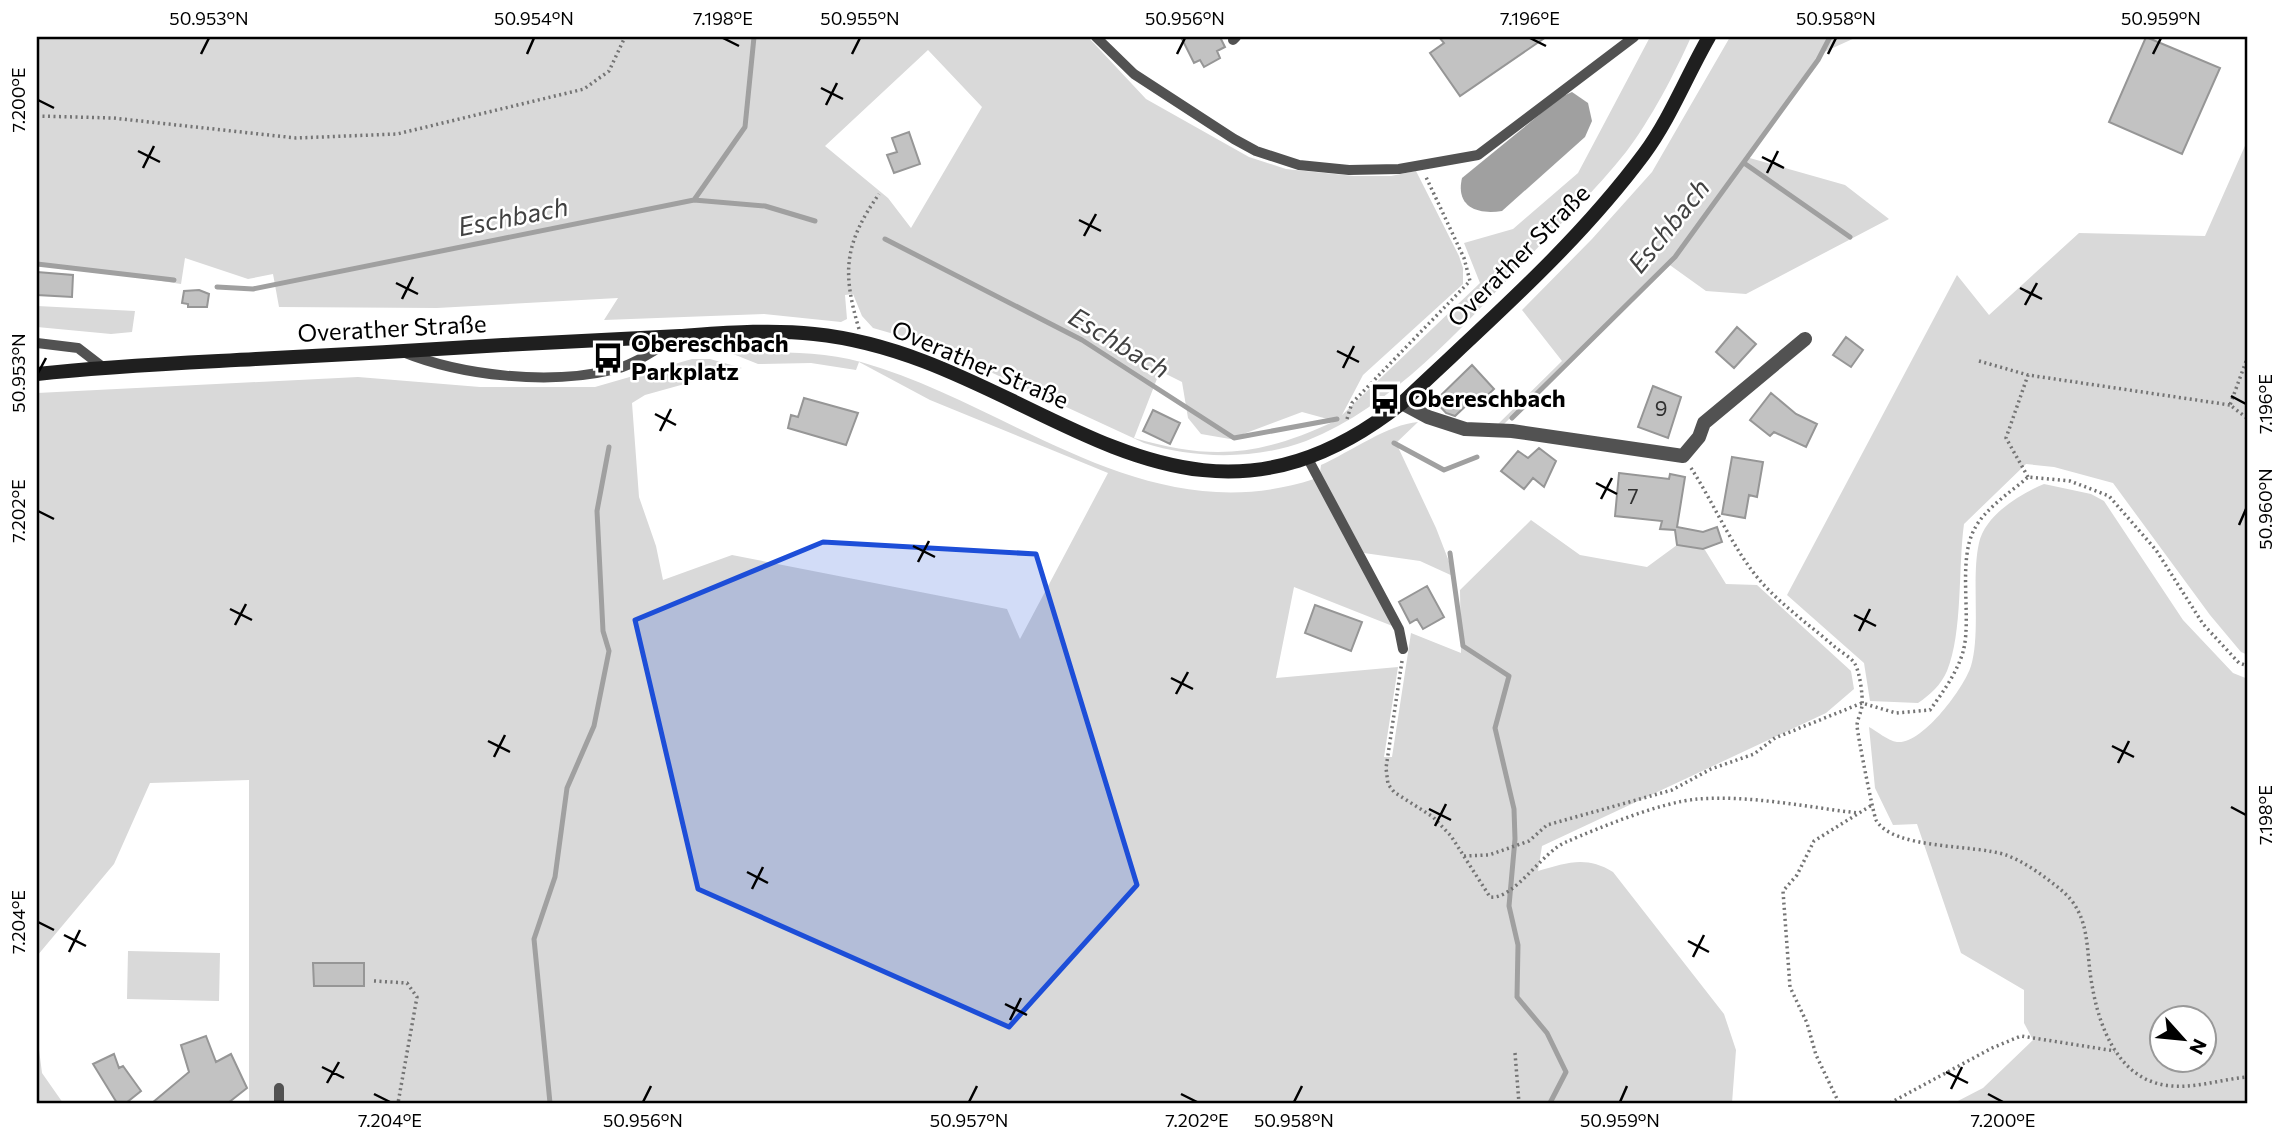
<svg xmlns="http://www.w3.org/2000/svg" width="2285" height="1140" viewBox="0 0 2285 1140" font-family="Commissioner,sans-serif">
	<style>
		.green { fill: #d9d9d9; fill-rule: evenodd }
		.water { fill: #a0a0a0 }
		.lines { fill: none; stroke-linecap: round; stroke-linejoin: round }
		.stream { stroke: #a0a0a0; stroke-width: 5 }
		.building { fill: #c2c2c2; stroke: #969696; stroke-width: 2 }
		.path { stroke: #747474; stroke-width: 3.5; stroke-dasharray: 2 3.5; stroke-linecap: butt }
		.service { stroke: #525252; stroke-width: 10 }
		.minor { stroke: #525252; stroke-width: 14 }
		.secondary { stroke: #1f1f1f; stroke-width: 14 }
		.marked { fill: #1d4ed8; fill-opacity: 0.2; stroke: #1d4ed8; stroke-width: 5; stroke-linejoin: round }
		.ticks { fill: none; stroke: #000; stroke-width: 2.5 }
		.labels { text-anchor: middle; stroke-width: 5; stroke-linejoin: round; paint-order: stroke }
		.number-label { font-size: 21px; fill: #303030 }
		.street-label { font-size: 24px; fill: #000; stroke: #fff }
		.poi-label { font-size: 24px; font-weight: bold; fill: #000; stroke: #fff; text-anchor: start }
		.water-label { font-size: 26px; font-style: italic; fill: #414141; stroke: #fff }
		.neatline { fill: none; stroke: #000; stroke-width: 2.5 }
		.ticks-label { font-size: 18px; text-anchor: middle; fill: #000 }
	</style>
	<rect width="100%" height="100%" fill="#fff"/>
	<path class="green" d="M37 37H1088L1146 99 1249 157 1286 169 1354 176H1391L1416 171 1459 256 1463 268V284L1363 375 1342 415 1480 283 1464 243 1513 229 1578 173 1650 37H1691C1674 75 1651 119 1626 152 1595 191 1559 225 1525 261 1461 328 1394 406 1306 441 1256 460 1194 459 1144 443L932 345 873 328 862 316 853 294 845 295 847 319 841 322 764 314 604 320 618 298 437 308 279 307 273 274 248 279 185 258 181 284 37 262ZM928 50 982 107 911 228 888 198 825 146ZM1160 371 1182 382 1188 418 1201 434 1230 439 1302 412 1335 421C1260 456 1213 461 1134 438Z
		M1730 37H1857L1824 52 1746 157 1845 185 1889 219 1746 294 1706 291 1667 263 1500 428 1495 427 1562 361 1522 310 1592 239 1652 172Z
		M2248 139V655L2241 652 2210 615 2113 483 2054 467 2026 464 1964 524C1958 567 1963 632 1947 671 1941 685 1930 695 1918 703L1870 701 1864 663 1787 595 1957 275 1989 315 2079 233 2205 236Z
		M37 306 135 311 132 332 111 334 37 327Z
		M728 352C771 353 818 350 861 362 1013 405 1146 534 1314 479L1395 627 1294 587 1276 678 1398 667 1384 757H1392L1411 633 1461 653 1460 590 1531 520 1580 555 1647 567 1677 545 1705 550 1726 584 1757 585 1851 671 1854 689 1826 713 1542 846 1538 871C1566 863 1586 855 1613 872L1724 1014 1736 1050 1732 1103H249V780L150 783 114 864 37 956V393L358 377 480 387H595L692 359H710L742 368 645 395 632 403 639 497 656 546 663 580 732 555 1007 609 1020 639 1108 473 930 400 859 362 856 370 811 363 758 364Z
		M1418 422 1394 445 1398 447 1436 528 1455 577 1420 561 1364 553 1320 473 1321 465C1350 452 1389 424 1418 422Z
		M2044 484 2091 494 2104 501 2183 620 2233 673 2248 679V1103H1954L1983 1088 2033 1040 2024 1023V990L1961 953 1917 824 1893 825 1875 788 1869 727C1877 731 1888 741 1897 742 1922 745 1964 688 1971 666 1981 632 1971 578 1979 543 1985 515 2020 494 2044 484ZM2162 1018H2204V1060H2162Z
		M128 951 220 953 219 1001 127 999Z
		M37 1034 42 1073 63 1103H37Z"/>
	<path class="water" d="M1572 92 1588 103 1592 121 1585 137 1502 211C1479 215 1455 208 1462 178L1561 97Z"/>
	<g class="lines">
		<path class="stream" d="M1744 163 1850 237
			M694 200 745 127 754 37
			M885 239 1082 340 1234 438 1337 419
			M37 264 174 280
			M217 287 253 289 694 200 765 206 815 221
			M1512 418 1675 257 1818 60 1830 37
			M1394 443 1444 470 1477 457
			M1450 553 1463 646 1509 676 1495 728 1514 809 1515 839 1509 906 1518 945 1517 997 1547 1033 1566 1072 1550 1103
			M550 1103 534 939 555 877 567 788 594 726 609 651 603 631 597 511 609 447"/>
	</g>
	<path class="building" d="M1181 37H1220L1225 47 1217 51 1220 58 1204 67 1200 60 1194 63Z
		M1439 37H1546L1460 96 1430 53 1444 43Z
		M2146 37 2220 68 2182 154 2109 122Z
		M909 132 920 164 894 173 887 155 897 152 892 138Z
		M37 272 73 275 72 297 37 295Z
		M199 290 209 294 207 307H188V304L182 303 184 291Z
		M1737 327 1756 344 1734 368 1716 352Z
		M1846 337 1863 350 1851 367 1833 355Z
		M1472 365 1494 389 1475 407 1471 401 1455 416 1446 413 1435 401Z
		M1653 386 1681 397 1668 438 1638 427Z
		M1771 393 1796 414 1817 424 1806 447 1774 432 1770 436 1750 420Z
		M804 398 858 413 846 445 788 428 791 415 798 417Z
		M1153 410 1180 423 1170 444 1143 431Z
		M1539 448 1556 461 1544 487 1533 478 1524 489 1501 471 1518 451 1528 458Z
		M1732 457 1763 462 1757 497 1749 495 1745 518 1722 514Z
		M1619 473 1669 479 1670 474 1685 477 1677 527 1703 532 1717 527 1722 542 1703 549 1677 545 1675 530 1660 529 1662 521 1615 516Z
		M1427 586 1444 617 1423 629 1417 619 1410 623 1399 602Z
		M1315 605 1362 622 1351 651 1305 633Z
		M313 963H364V986H314Z
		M206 1036 216 1062 231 1054 247 1088 228 1103H152L189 1072 181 1045Z
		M114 1054 119 1068 123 1066 141 1091 126 1103H117L93 1064Z"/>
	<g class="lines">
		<path class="path" d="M37 116 113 118 296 138 397 134 584 89 609 71 625 37
			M859 329C842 272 844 244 879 194
			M2248 356 2230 405 2248 419
			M1979 361 2028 375
			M1347 419 1352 403 1470 281 1464 258 1426 177
			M1691 468C1715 505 1734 552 1763 584 1784 607 1812 627 1835 647 1841 652 1852 658 1855 664 1860 673 1863 696 1862 706 1861 713 1857 720 1857 726 1858 737 1873 813 1876 820 1893 850 1974 844 2006 855 2025 862 2044 876 2060 889 2092 915 2085 948 2092 985 2099 1027 2118 1077 2164 1085 2192 1090 2221 1079 2248 1077
			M2028 477 2006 438 2028 375 2230 405
			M1402 661 1386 768 1388 784 1394 792 1433 817 1451 836 1490 897C1514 900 1542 852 1566 842 1601 827 1661 802 1698 799 1751 795 1806 807 1858 813
			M1464 856 1489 855 1529 841 1547 825 1672 790 1711 769 1754 754 1775 738 1862 703 1896 713 1930 710C1943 692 1959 670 1964 648 1971 615 1958 560 1974 530 1984 509 2011 492 2028 477L2070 481 2109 496 2156 550 2203 624 2239 663 2248 666
			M374 981 407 983 417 997 398 1103
			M1515 1053 1519 1103
			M1839 1103 1816 1055 1807 1023 1790 987 1783 891 1797 875 1814 841 1872 805
			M1890 1103 1992 1048 2021 1036 2115 1051"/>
		<path class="service" d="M1096 37 1134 74 1234 139 1256 151 1299 165 1349 170 1399 169 1478 155 1634 37
			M1233 40 1236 37
			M37 343 78 348 104 368
			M403 352C462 376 549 385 612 370 633 366 655 349 674 339
			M1307 457 1399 629 1403 649
			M279 1103V1088"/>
		<path class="minor" d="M1402 403 1428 417 1465 429 1512 431 1683 456 1699 437 1704 423 1805 339"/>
		<path class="secondary" d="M37 374C109 366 183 363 256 359 338 355 421 350 503 345 562 342 621 339 680 336 724 333 770 329 814 334 1034 356 1176 582 1402 403 1485 324 1575 247 1644 154 1670 119 1687 75 1709 37"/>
	</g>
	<path class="marked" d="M823 542 1036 554 1137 885 1009 1027 698 889 635 620Z"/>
	<path class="ticks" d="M723 38 739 46M1530 38 1546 46M201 54 209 38M527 54 534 38M852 54 860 38M1177 54 1185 38M1828 54 1836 38M2153 54 2161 38M821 88 843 99M38 100 54 108M826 105 837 83M138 151 160 162M1762 157 1784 168M143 168 154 146M1767 173 1778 151M1079 220 1101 231M1084 236 1096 214M396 283 418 294M2020 288 2042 299M402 299 413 277M2025 305 2037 283M1337 351 1359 362M1343 368 1354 346M38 373 46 358M2231 396 2246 404M655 414 676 425M660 431 671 409M1596 483 1617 494M1601 499 1612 478M38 511 54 519M2239 525 2246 509M913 546 935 557M918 562 929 541M230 609 252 620M1854 615 1876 626M235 625 246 604M1859 631 1870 609M1171 678 1193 689M1176 694 1188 672M488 741 510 752M2112 746 2134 757M494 757 505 735M2118 763 2129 741M2231 807 2246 815M1429 809 1451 820M1435 826 1446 804M747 872 768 883M752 889 763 867M38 922 54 930M64 935 86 946M1688 941 1709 952M69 952 80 930M1693 957 1704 935M1005 1004 1027 1015M1010 1020 1021 998M322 1067 344 1078M1946 1072 1968 1083M327 1083 339 1062M1951 1089 1962 1067M374 1094 390 1102M1181 1094 1197 1102M1988 1094 2003 1102M643 1102 651 1086M969 1102 977 1086M1294 1102 1302 1086M1620 1102 1627 1086"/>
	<defs>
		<g id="bus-bare" transform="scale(2.415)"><path d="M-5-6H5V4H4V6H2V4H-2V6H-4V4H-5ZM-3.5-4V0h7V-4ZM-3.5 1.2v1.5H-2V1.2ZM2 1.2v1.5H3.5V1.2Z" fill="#000" stroke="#fff" stroke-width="2.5" paint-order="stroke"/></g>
	</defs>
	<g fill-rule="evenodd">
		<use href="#bus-bare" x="608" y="358"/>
		<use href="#bus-bare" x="1385" y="399"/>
	</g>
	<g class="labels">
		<g class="number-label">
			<text x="1661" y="416">9</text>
			<text x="1633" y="504">7</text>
		</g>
		<g class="street-label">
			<text transform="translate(1519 256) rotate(-45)" y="8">Overather Straße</text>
			<text transform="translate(392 329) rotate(-3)" y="8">Overather Straße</text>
			<text transform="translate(980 365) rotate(23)" y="8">Overather Straße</text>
		</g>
		<g class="poi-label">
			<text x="631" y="352">Obereschbach<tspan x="631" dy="28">Parkplatz</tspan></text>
			<text x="1408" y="407">Obereschbach</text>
		</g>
		<g class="water-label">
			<text transform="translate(513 217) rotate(-11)" y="9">Eschbach</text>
			<text transform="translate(1669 226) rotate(-51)" y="9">Eschbach</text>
			<text transform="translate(1119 343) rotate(31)" y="9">Eschbach</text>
		</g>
	</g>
	<rect width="2285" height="1140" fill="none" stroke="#ffffff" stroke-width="77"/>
	<g transform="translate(2183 1039) rotate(117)"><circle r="33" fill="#ffffff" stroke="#999999" stroke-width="2"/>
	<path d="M0-5L12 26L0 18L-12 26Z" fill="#000000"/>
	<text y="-10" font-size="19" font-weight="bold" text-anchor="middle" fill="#000000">N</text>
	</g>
	<rect x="38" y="38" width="2208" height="1064" class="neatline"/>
	<g class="ticks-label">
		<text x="209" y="25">50.953°N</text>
		<text x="534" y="25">50.954°N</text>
		<text x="723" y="25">7.198°E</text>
		<text x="860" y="25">50.955°N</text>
		<text x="1185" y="25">50.956°N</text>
		<text x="1530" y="25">7.196°E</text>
		<text x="1836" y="25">50.958°N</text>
		<text x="2161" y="25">50.959°N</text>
		<text transform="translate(19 100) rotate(-90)" y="6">7.200°E</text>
		<text transform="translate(19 373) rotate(-90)" y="6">50.953°N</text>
		<text transform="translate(2266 404) rotate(-90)" y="6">7.196°E</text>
		<text transform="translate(2266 509) rotate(-90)" y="6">50.960°N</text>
		<text transform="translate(19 511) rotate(-90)" y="6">7.202°E</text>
		<text transform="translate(2266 815) rotate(-90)" y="6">7.198°E</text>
		<text transform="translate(19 922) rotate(-90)" y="6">7.204°E</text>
		<text x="390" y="1127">7.204°E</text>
		<text x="643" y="1127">50.956°N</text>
		<text x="969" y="1127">50.957°N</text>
		<text x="1197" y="1127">7.202°E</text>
		<text x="1294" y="1127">50.958°N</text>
		<text x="1620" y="1127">50.959°N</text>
		<text x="2003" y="1127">7.200°E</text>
	</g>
</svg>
